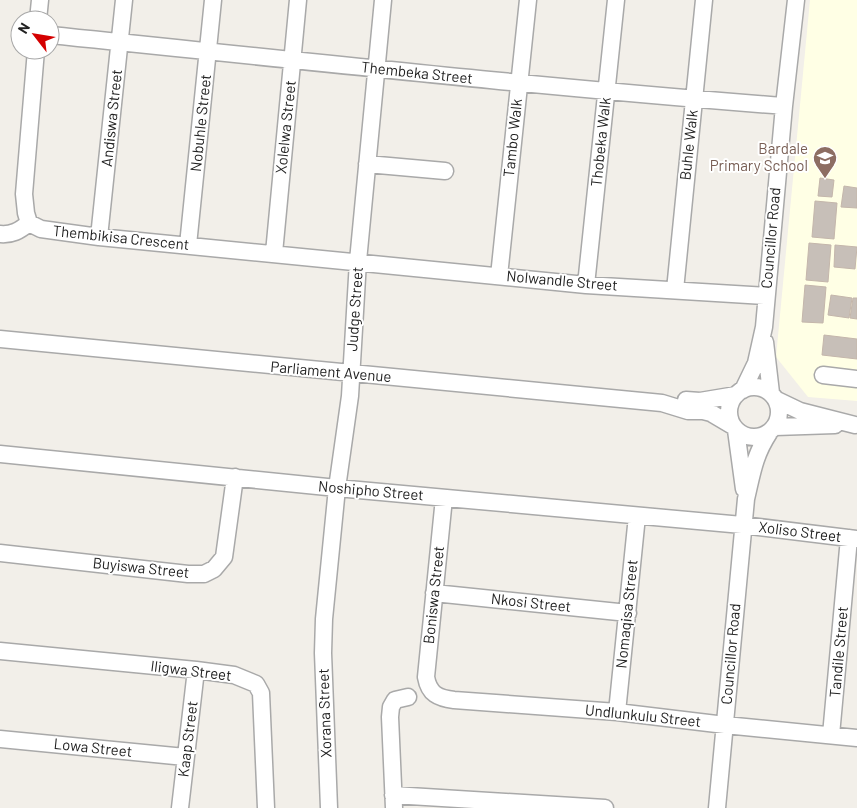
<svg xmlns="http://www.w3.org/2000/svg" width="857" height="808" viewBox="0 0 857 808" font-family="Barlow,sans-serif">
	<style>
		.education { fill: #ffffe5 }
		.building { fill: #c7bfb8; stroke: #c4b6ab }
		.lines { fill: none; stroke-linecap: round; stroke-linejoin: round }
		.minor-casing { stroke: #a9a9a9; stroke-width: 19 }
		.minor { stroke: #fff; stroke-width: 16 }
		.labels { text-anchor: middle; stroke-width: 4; stroke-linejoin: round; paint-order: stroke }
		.street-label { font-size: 15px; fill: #222; stroke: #fff }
		.education-label { font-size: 15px; fill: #785e54; stroke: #fff; text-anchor: end }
	</style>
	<rect width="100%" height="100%" fill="#f2efe9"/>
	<path class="education" d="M810 0H857V401L808 397 776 357Z"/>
	<path class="building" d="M820 178 834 180 832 197 818 196Z
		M844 186 857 188V208L841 207Z
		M815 201 837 203 834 239 812 237Z
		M809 243 831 245 828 282 806 280Z
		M835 245 857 247 855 269 834 267Z
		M805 285 826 287 823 323 802 322Z
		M831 295 852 298 849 318 828 315Z
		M853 298H857V319L850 318Z
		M824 335 857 339V359L822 355Z"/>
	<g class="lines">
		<g class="minor-casing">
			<path id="minor" d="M38 20 40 0
				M50 35C295 60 539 87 784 106
				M36 50 24 194 26 213 29 223 41 229 99 237 586 285 766 296
				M367 164 445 171
				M0 234C12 235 19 231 29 223
				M99 237 124 0
				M188 245 213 0
				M274 253 298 0
				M499 276 528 0
				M586 285 616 0
				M675 290 704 0
				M0 339 662 403 688 411H703L711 413 733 426
				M765 342 771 393
				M823 375 857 379
				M729 412a25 25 0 1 1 50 0a25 25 0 1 1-50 0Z
				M743 390 756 363 764 327 784 106 796 0
				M686 400 700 401 736 395
				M777 400 800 411 855 425
				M775 427 835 425
				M736 430 744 489
				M0 454 337 488 742 525 857 539
				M444 498 426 677C429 694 438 698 454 700L617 712 725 725 857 738
				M0 553 188 574H204L214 569 224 557 235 477
				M434 593 628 613
				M0 651 196 670 234 675 256 684 261 693 266 808
				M617 712 637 516
				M831 735 849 538
				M0 739 185 757
				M393 795 605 808
				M180 808 196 670
				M329 808 323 653 324 619 337 488 350 396 358 261 383 0
				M394 808 390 717 391 707 395 700 408 697
				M717 808 746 499C752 474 754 456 769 433"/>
		</g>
		<use href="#minor" class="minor"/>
	</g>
	<defs>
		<g id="school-pin" transform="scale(1.25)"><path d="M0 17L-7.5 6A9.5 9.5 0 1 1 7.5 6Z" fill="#8d6e63" stroke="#fff"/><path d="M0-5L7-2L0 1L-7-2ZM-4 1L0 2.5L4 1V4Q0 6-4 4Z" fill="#fff"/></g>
	</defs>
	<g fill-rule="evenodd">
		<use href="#school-pin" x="825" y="158"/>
	</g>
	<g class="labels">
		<g class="street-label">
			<text transform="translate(417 73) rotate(6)" y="5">Thembeka Street</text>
			<text transform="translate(112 118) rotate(-84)" y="5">Andiswa Street</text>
			<text transform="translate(201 123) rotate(-84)" y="5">Nobuhle Street</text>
			<text transform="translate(286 127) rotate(-84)" y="5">Xolelwa Street</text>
			<text transform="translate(513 138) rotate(-84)" y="5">Tambo Walk</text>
			<text transform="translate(601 142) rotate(-84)" y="5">Thobeka Walk</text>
			<text transform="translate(689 145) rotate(-84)" y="5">Buhle Walk</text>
			<text transform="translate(121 238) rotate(6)" y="5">Thembikisa Crescent</text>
			<text transform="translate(771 238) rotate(-85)" y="5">Councillor Road</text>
			<text transform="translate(562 281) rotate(5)" y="5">Nolwandle Street</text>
			<text transform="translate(355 309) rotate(-86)" y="5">Judge Street</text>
			<text transform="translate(331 372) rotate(5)" y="5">Parliament Avenue</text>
			<text transform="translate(371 491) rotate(5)" y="5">Noshipho Street</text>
			<text transform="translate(800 532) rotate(7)" y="5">Xoliso Street</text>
			<text transform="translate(141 568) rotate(6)" y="5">Buyiswa Street</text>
			<text transform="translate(434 595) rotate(-84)" y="5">Boniswa Street</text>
			<text transform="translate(531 603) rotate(6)" y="5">Nkosi Street</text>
			<text transform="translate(627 614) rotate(-84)" y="5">Nomaqisa Street</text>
			<text transform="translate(839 652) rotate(-85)" y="5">Tandile Street</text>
			<text transform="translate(731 654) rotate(-85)" y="5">Councillor Road</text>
			<text transform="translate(191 671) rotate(7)" y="5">Iligwa Street</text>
			<text transform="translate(325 713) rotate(-92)" y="5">Xorana Street</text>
			<text transform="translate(643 716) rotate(6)" y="5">Undlunkulu Street</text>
			<text transform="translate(188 739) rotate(-83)" y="5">Kaap Street</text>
			<text transform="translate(93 748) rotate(6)" y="5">Lowa Street</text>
		</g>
		<g class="education-label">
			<text x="808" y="154">Bardale<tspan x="808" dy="17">Primary School</tspan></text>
		</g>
	</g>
	<g transform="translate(35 35) rotate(301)"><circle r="24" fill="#ffffff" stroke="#a7a7a7"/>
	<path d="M0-4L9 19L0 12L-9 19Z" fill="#d40000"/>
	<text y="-8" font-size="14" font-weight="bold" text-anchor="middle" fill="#222222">N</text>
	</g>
</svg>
